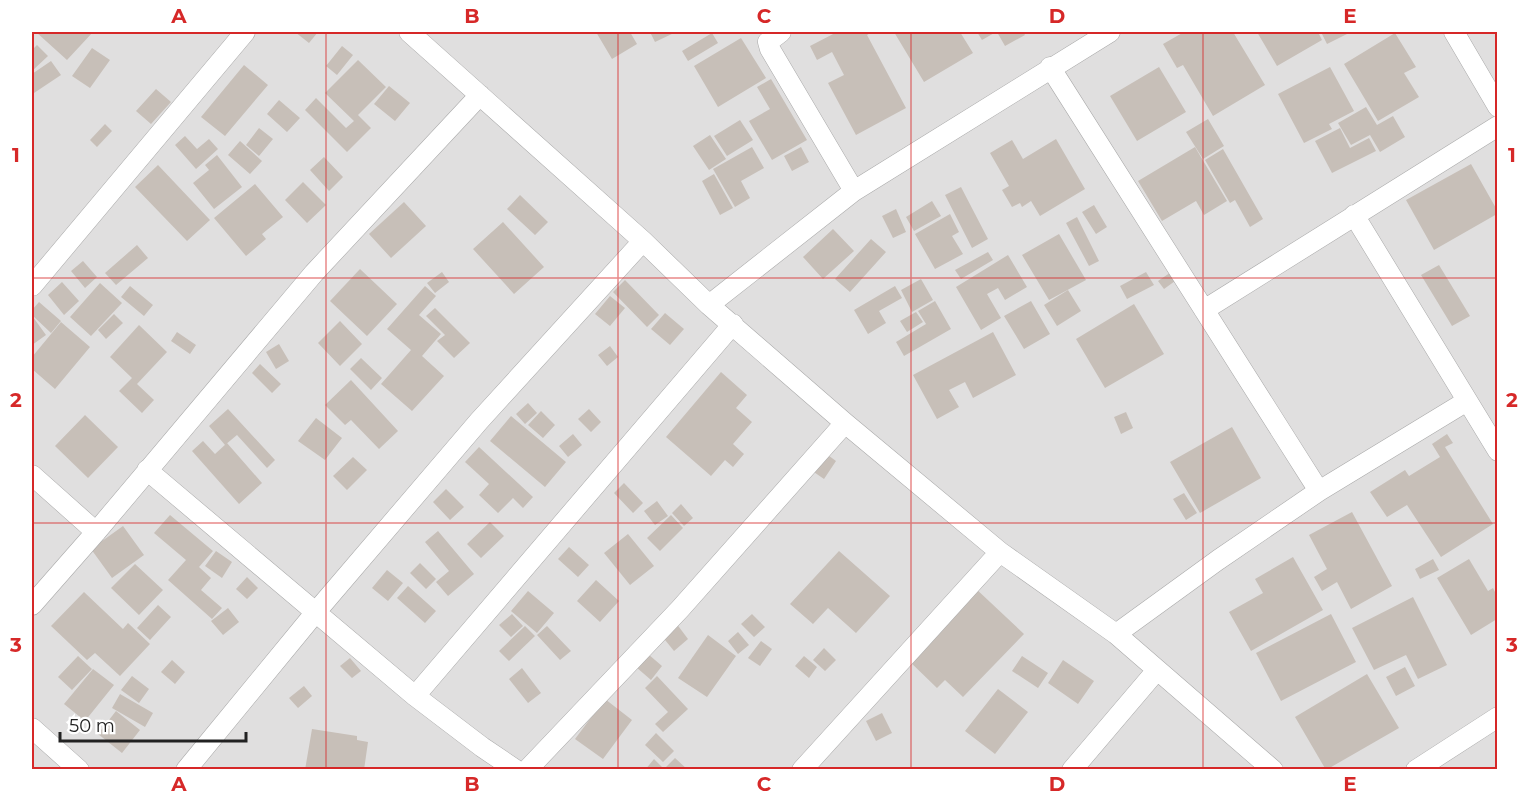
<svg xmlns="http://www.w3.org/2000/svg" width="1529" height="801" viewBox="0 0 1529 801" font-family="Montserrat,sans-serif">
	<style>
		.residential { fill: #e0dfdf }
		.building { fill: #c7bfb8 }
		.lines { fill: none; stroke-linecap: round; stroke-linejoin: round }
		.street-casing { stroke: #a9a9a9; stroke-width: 21 }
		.street { stroke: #fff; stroke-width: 20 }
		.grid { fill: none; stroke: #d62828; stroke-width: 1.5; stroke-opacity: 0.55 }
		.neatline { fill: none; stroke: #d62828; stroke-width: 2 }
		.grid-label { font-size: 20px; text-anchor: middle; font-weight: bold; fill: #d62828 }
	</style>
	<rect width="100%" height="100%" fill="#f2efe9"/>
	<path class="residential" d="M32 32H1497V769H32Z"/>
	<path class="building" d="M36 32H93L67 60Z
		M295 32H318L309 43Z
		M596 32H630L637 44 612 59Z
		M650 32H676L655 42Z
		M837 32H872L867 35 906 108 856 135 828 83 844 75 832 52 817 60 810 46Z
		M894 32H960L973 53 924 82Z
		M977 32H996L982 40Z
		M997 32H1023L1025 35 1005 46Z
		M1184 32H1233L1265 85 1213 116 1183 65 1177 68 1163 44Z
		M1257 32H1318L1322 40 1277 66Z
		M1321 32H1351L1327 44Z
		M712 33 718 43 688 61 682 51Z
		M1395 33 1416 67 1404 73 1419 97 1378 121 1344 64Z
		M741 38 766 78 718 107 694 66Z
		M37 45 48 56 32 71V50Z
		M342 46 353 55 337 75 326 66Z
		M92 48 110 60 90 88 72 76Z
		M358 60 386 87 358 115 371 128 347 152 305 110 316 98 346 128 354 121 325 93Z
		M51 61 61 75 34 93 32 89V74Z
		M244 65 268 85 225 136 201 117Z
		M1159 67 1186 112 1137 141 1110 96Z
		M1330 67 1354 111 1329 124 1332 129 1304 143 1278 94Z
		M771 79 807 140 772 160 749 121 770 109 757 87Z
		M389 86 410 103 395 121 374 104Z
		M156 89 171 102 151 124 136 111Z
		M279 100 300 118 287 132 267 114Z
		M1366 107 1377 125 1393 116 1405 137 1380 152 1370 135 1351 145 1338 123Z
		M1208 119 1224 146 1203 159 1186 132Z
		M740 120 753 140 727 156 714 136Z
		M105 124 112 131 97 147 90 140Z
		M259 128 273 139 259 156 246 145Z
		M1340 128 1350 148 1369 138 1376 151 1332 173 1315 141Z
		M710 135 726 159 709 170 693 146Z
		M185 136 197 149 209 139 218 149 196 169 175 145Z
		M1056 139 1085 189 1040 216 1031 201 1022 207 1020 203 1012 207 1002 190 1009 186 990 153 1012 140 1023 159Z
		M240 141 262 161 250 174 228 155Z
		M752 147 764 168 741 181 750 198 735 207 713 169Z
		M801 147 809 162 792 171 784 156Z
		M1195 147 1227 201 1204 215 1196 201 1162 221 1138 181Z
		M1223 149 1263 219 1250 227 1235 200 1230 203 1205 160Z
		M217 155 242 187 214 209 193 183 209 170 205 165Z
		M324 157 343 177 329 191 310 170Z
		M1471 164 1497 210V214L1434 250 1406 200Z
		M158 165 210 220 187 241 135 187Z
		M714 174 733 208 720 215 702 181Z
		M303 182 326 205 307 223 285 200Z
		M255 184 283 217 262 234 266 239 246 256 214 218Z
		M961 187 988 239 972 248 945 195Z
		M520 195 548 222 535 235 507 209Z
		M932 201 941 216 914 231 906 217Z
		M404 202 426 226 391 258 369 234Z
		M1094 205 1107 227 1096 234 1082 212Z
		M896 209 906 232 893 238 882 216Z
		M950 214 959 232 952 236 963 254 935 269 915 234Z
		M1077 217 1099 261 1089 266 1066 223Z
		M503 222 544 267 514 294 473 249Z
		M833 229 854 251 823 279 803 257Z
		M1059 234 1086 280 1049 300 1022 255Z
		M871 239 886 252 850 292 835 279Z
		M137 245 148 258 116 285 105 273Z
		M988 252 993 260 961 279 955 270Z
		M1008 255 1027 287 1005 300 998 288 987 294 1001 318 981 330 956 287Z
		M83 261 97 277 85 288 71 271Z
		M1439 265 1470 316 1452 326 1421 275Z
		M1177 268 1182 276 1164 289 1158 281Z
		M360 269 397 304 367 336 330 301Z
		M442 272 449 282 435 293 427 283Z
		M1146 272 1154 285 1127 299 1120 286Z
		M921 279 933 300 912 312 901 290Z
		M625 280 659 315 647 327 613 292Z
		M62 282 79 301 64 315 48 295Z
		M100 283 122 303 91 336 70 317Z
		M130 286 153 305 144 316 121 297Z
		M425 286 436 296 419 315 441 334 422 356 444 376 412 411 381 384 411 350 387 329Z
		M895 286 902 298 879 311 886 323 868 334 854 310Z
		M1068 290 1081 311 1057 326 1044 305Z
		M610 296 625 308 610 326 595 314Z
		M935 301 951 329 904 356 896 342 926 324 918 311Z
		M1031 301 1050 334 1024 349 1004 316Z
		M39 302 61 321 51 333 32 315V310Z
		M1134 304 1164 354 1105 388 1076 339Z
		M435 308 470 343 454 358 437 341 445 335 426 316Z
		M916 312 923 322 907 332 900 321Z
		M665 313 684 329 670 345 651 329Z
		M114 314 123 323 106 339 98 330Z
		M33 317 46 335 32 345V319Z
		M340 321 362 344 340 366 318 343Z
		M61 322 90 347 55 389 32 369V357Z
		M139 325 167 352 137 384 154 400 142 413 119 391 132 378 110 357Z
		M177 332 196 345 190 354 171 341Z
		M993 332 1016 375 973 398 965 382 949 390 959 407 937 419 913 375Z
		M279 344 289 361 276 369 266 352Z
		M610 346 618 357 607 366 598 355Z
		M361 358 382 378 371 390 350 369Z
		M260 364 281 384 272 393 252 373Z
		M721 372 747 395 736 408 752 422 733 444 744 454 733 467 725 460 711 476 666 437Z
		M351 380 398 431 379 449 351 420 345 425 325 405Z
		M528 403 537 413 525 424 516 414Z
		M228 409 275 460 267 468 237 435 225 445 209 426Z
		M589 409 601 422 591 432 578 419Z
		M541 411 555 425 543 438 528 425Z
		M1126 412 1133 428 1121 434 1114 417Z
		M85 415 118 447 88 478 55 446Z
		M511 416 566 462 545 487 490 441Z
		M316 418 342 438 325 460 298 441Z
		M1232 427 1261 478 1200 513 1170 462Z
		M573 434 582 445 568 457 559 446Z
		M1447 434 1453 443 1445 447 1493 524 1441 557 1407 505 1387 517 1370 492 1405 470 1409 476 1440 457 1432 444Z
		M203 441 215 454 227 443 262 483 239 504 192 451Z
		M479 447 533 497 523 508 513 498 498 513 479 495 489 484 465 462Z
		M821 450 836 461 824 479 808 468Z
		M353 457 367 470 347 490 333 476Z
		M624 483 643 503 633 513 614 493Z
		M446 489 464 507 450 520 433 502Z
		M1184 493 1197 513 1186 520 1173 499Z
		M657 501 668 516 655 525 644 511Z
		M681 504 693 518 684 526 672 513Z
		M1352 512 1392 586 1351 609 1337 582 1322 591 1314 577 1327 569 1309 535Z
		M170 515 213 551 199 567 211 578 201 590 222 608 212 619 168 580 186 560 154 533Z
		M671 515 683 528 660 551 647 538Z
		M490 522 504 536 481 558 467 544Z
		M123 526 144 555 112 578 91 549Z
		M438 531 474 574 448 596 436 582 449 571 425 542Z
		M628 534 654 566 630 585 604 553Z
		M569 547 589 565 578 577 558 559Z
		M216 551 232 562 222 578 205 566Z
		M839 551 890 596 856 633 828 608 813 624 790 604Z
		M1293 557 1323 610 1251 651 1229 612 1263 593 1255 579Z
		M1433 559 1439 570 1420 579 1415 569Z
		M1469 559 1488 591 1493 588 1497 596V619L1471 635 1437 578Z
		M420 563 436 579 426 589 410 573Z
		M135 564 163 590 139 615 111 588Z
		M387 570 403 583 388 601 372 588Z
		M247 577 258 588 247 599 236 589Z
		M596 580 619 601 600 622 577 601Z
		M408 586 436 611 425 623 397 598Z
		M974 587 1024 634 963 697 945 680 937 688 906 658Z
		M528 591 554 613 537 633 511 611Z
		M84 592 123 629 128 623 150 644 120 676 95 653 87 660 51 626Z
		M1413 597 1447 665 1418 679 1406 655 1374 670 1352 628Z
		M158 605 171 617 150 640 137 628Z
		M228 608 239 622 223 635 211 621Z
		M512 614 523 626 511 637 499 625Z
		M752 614 765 627 754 637 741 624Z
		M1331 614 1356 662 1281 701 1256 653Z
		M676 623 688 639 674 651 661 635Z
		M525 626 535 636 509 661 499 651Z
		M547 626 571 651 560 660 537 635Z
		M738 632 749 645 738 654 728 641Z
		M708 635 736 656 707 697 678 678Z
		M761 641 772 649 760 666 748 658Z
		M824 648 836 660 825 671 813 660Z
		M648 654 662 666 651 680 636 667Z
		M78 656 92 669 72 690 58 677Z
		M804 656 817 667 809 678 795 666Z
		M1022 656 1048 673 1038 688 1012 671Z
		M350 658 361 671 352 678 340 666Z
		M172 660 185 672 175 684 161 672Z
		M1063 660 1094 681 1078 704 1048 683Z
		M1405 667 1415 686 1396 696 1386 677Z
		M522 668 541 693 528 703 509 679Z
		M93 669 114 685 85 721 64 704Z
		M1367 674 1399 728 1326 770 1295 717Z
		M132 676 149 689 139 703 121 690Z
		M657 676 688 709 663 732 655 724 668 712 645 688Z
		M304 686 312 696 298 708 289 698Z
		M998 689 1028 712 995 754 965 731Z
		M120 694 153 713 145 727 112 708Z
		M605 699 632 720 603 759 575 739Z
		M116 711 140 730 122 753 98 734Z
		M882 713 892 733 876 741 866 721Z
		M312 729 357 736V740L368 742 364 770H305Z
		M656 733 674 751 663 762 645 745Z
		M675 758 688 770H645L654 759 664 769Z"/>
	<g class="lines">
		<g class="street-casing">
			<path id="street" d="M409 32 643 241 709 305 845 423 1000 552 1116 634 1273 770
				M781 32 768 42 770 49 854 191
				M1454 32 1498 107
				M1050 67 1319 491
				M1354 215 1498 451
				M32 286 245 32
				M709 305 854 191 1110 32
				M1204 310 1498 126
				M147 470 415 696 482 747 516 770
				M32 475 96 532
				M32 605 96 532 314 273 480 95
				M1116 634 1218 560 1319 491 1467 401
				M415 696 733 324
				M32 728 79 770
				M186 770 315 613 479 421 643 241
				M527 770 680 609 845 423
				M802 770 1000 552
				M1072 770 1157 670
				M1416 770 1498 717"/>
		</g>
		<use href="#street" class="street"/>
	</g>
	<path class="grid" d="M326 32V770M618 32V770M911 32V770M1203 32V770M32 278H1498M32 523H1498"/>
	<rect width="1529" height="801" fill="none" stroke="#ffffff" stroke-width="66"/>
	<path d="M60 732v9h186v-9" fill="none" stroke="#222222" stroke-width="3"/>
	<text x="69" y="732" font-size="18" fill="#222222" stroke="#ffffff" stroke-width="4.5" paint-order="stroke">50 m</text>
	<rect x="33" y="33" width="1463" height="735" class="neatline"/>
	<g class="grid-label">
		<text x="179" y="23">A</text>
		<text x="472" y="23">B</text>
		<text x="764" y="23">C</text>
		<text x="1057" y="23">D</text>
		<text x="1350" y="23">E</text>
		<text x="16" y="162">1</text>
		<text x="1512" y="162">1</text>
		<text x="16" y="407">2</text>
		<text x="1512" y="407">2</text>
		<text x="16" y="652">3</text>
		<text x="1512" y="652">3</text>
		<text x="179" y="791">A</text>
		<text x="472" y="791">B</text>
		<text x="764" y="791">C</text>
		<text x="1057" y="791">D</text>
		<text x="1350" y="791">E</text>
	</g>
</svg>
